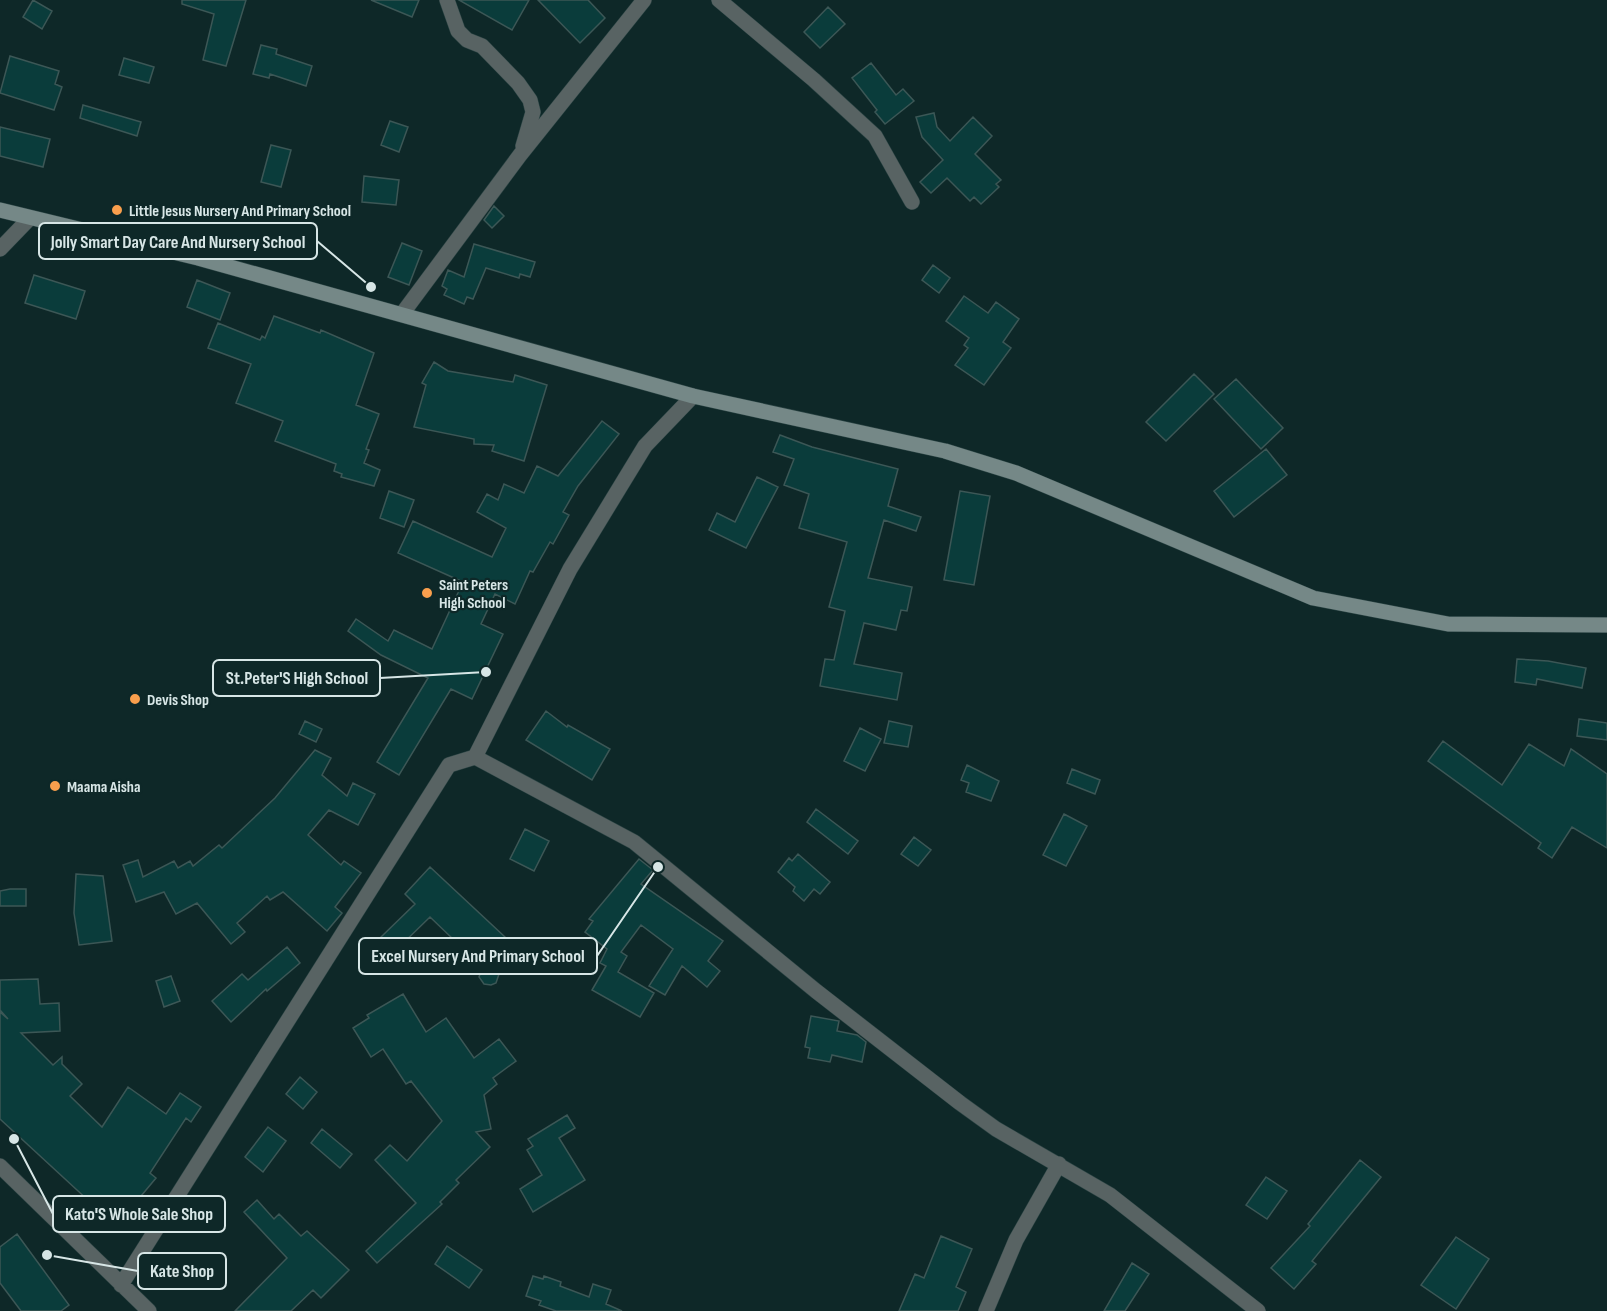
<svg xmlns="http://www.w3.org/2000/svg" width="1607" height="1311" viewBox="0 0 1607 1311" font-family="'Sofia Sans Condensed',sans-serif">
	<style>
		.building { fill: #0a3c3b; stroke: #3c5756; stroke-width: 1.5 }
		.lines { fill: none; stroke-linecap: round; stroke-linejoin: round }
		.street-casing { stroke: #2a4343; stroke-width: 16 }
		.secondary-casing { stroke: #2a4343; stroke-width: 16 }
		.street { stroke: #586363; stroke-width: 15 }
		.secondary { stroke: #758887; stroke-width: 15 }
		.poi-dot { fill: #f99f4d; stroke: #0e2828; stroke-width: 2 }
		.labels { text-anchor: middle; stroke-width: 4.5; stroke-linejoin: round; paint-order: stroke }
		.poi-label { font-size: 16px; font-weight: bold; fill: #d7e6e6; stroke: #0e2828; text-anchor: start }
		.leader { fill: none; stroke: #d7e6e6; stroke-width: 2 }
		.callout-dot { fill: #d7e6e6; stroke: #0e2828; stroke-width: 2 }
		.callout { fill: #0e2828; stroke: #d7e6e6; stroke-width: 2 }
		.callout-label { font-size: 18px; text-anchor: middle; font-weight: bold; fill: #d7e6e6 }
	</style>
	<rect width="100%" height="100%" fill="#0e2828"/>
	<path class="building" d="M33 0 52 11 42 29 23 17Z
		M182 0H246L226 66 203 60 214 14 182 4Z
		M371 0H419L412 17Z
		M459 0H529L512 30Z
		M538 0H588L605 18 580 43Z
		M828 7 845 24 820 48 804 32Z
		M261 45 277 49 276 54 312 66 306 86 270 74 269 78 253 74Z
		M10 56 59 71 55 84 62 87 54 110 0 93Z
		M124 58 154 67 149 83 119 75Z
		M871 63 896 95 903 89 914 101 885 124 875 112 877 110 852 78Z
		M83 105 141 122 137 136 80 118Z
		M934 113 937 127 950 141 973 117 992 136 975 154 1001 180 996 184 999 187 981 204 974 197 970 201 947 178 931 193 920 182 943 160 922 137 916 117Z
		M390 121 408 127 399 152 381 145Z
		M0 127 50 139 43 167 0 156Z
		M271 145 291 150 281 187 261 182Z
		M364 176 399 180 396 205 362 202Z
		M494 206 504 216 492 228 484 220Z
		M402 243 422 251 409 285 388 277Z
		M474 244 535 262 530 277 520 274 519 278 486 268 473 299 467 297 464 304 444 295 447 289 442 286 448 270 464 277Z
		M933 265 950 278 939 293 922 280Z
		M34 275 85 291 76 319 25 303Z
		M197 280 230 293 220 320 187 307Z
		M964 296 988 313 996 302 1019 319 1003 342 1011 348 984 385 955 365 968 348 964 345 969 338 946 321Z
		M274 316 320 333 321 330 374 353 356 405 379 414 366 449 369 450 364 463 380 470 374 486 341 477 342 474 334 471 336 464 275 441 283 421 236 403 251 364 208 348 218 323 260 340 262 336 265 338Z
		M434 362 448 371 513 382 515 375 547 385 524 461 492 451 494 445 474 444V439L414 427 426 385 422 383Z
		M1194 374 1214 394 1166 441 1146 422Z
		M1236 379 1283 428 1261 449 1214 399Z
		M602 421 619 434 578 486 563 512 569 515 553 544 550 542 533 572 530 571 515 604 495 594 481 624 503 634 472 699 451 689 399 775 377 762 428 678 381 655 348 631 356 619 388 641 394 630 432 649 463 582 398 553 413 521 492 557 506 528 477 512 487 494 498 500 504 484 524 493 537 466 558 476Z
		M780 435 812 447 898 469 888 506 921 517 916 531 884 520 868 578 912 587 907 611 901 610 896 630 864 623 854 664 902 673 897 700 820 686 825 659 834 660 845 611 829 607 847 542 799 528 809 494 784 485 794 459 773 452Z
		M1266 449 1287 475 1234 517 1214 491Z
		M757 477 778 487 746 548 709 530 717 513 735 522Z
		M389 491 414 500 404 527 380 518Z
		M960 491 990 496 974 585 944 580Z
		M1517 659 1548 661 1586 668 1582 688 1537 679 1536 685 1515 682Z
		M546 711 567 727 568 725 610 749 592 780 526 740Z
		M1579 719 1607 723V740L1577 736Z
		M305 721 322 729 316 742 299 734Z
		M889 721 912 726 908 747 884 743Z
		M860 728 881 739 865 771 844 761Z
		M1443 741 1502 785 1529 744 1564 766 1571 749 1607 774V848L1572 827 1552 858 1538 848 1541 843 1428 761Z
		M315 750 331 758 322 775 347 796 353 783 375 794 358 825 329 810 308 835 341 865 344 861 361 873 335 907 342 913 327 931 283 892 270 900 267 896 237 923 245 932 231 944 197 903 176 914 164 892 136 902 123 865 138 860 143 877 174 861 178 868 190 861 193 866 219 845 222 848 275 798Z
		M967 765 999 781 991 801 966 792 969 783 961 780Z
		M1072 769 1100 780 1095 794 1067 783Z
		M816 809 858 841 848 854 807 822Z
		M1064 814 1087 826 1066 866 1043 855Z
		M525 829 549 841 534 871 510 859Z
		M914 837 931 850 918 866 901 854Z
		M798 854 830 882 820 894 814 889 804 901 793 891 795 887 778 872 789 858 792 861Z
		M639 859 653 870 641 884 723 941 708 961 720 971 707 987 682 966 665 995 649 986 673 949 641 925 621 952 627 956 618 972 654 993 640 1017 592 990 606 966 600 963 607 949 585 932 593 921 589 919Z
		M430 867 505 937 479 964 430 917 394 952 380 938 415 904 405 894Z
		M76 874 103 876 112 941 79 945 74 913Z
		M10 889H26V906H0V891Z
		M287 947 300 963 267 991 266 989 231 1022 212 1001 242 974 248 980Z
		M485 960 496 969 499 974 496 983 491 985 484 984 479 977Z
		M171 976 180 1001 164 1007 156 981Z
		M38 979 40 1004 59 1003 60 1031 21 1033 53 1065 62 1057V1064L82 1084 70 1096 102 1127 128 1087 166 1114 180 1093 201 1107 191 1122 186 1118 150 1173 156 1178 116 1226 0 1119V1012L8 1019 0 1010V980Z
		M403 994 426 1032 446 1018 474 1058 499 1039 516 1061 493 1078 497 1084 484 1095 491 1129 476 1132 490 1147 456 1180 459 1183 440 1202 442 1204 377 1263 366 1251 416 1203 375 1160 390 1145 407 1161 442 1121 411 1081 406 1084 383 1049 371 1057 353 1028 369 1018 367 1015Z
		M811 1016 839 1021 837 1031 857 1035 866 1042 862 1062 832 1055 830 1062 808 1058 810 1048 805 1047Z
		M300 1077 317 1092 303 1109 286 1094Z
		M567 1115 575 1128 559 1138 585 1180 533 1212 520 1189 542 1175 527 1150 533 1146 528 1139Z
		M268 1127 286 1141 263 1172 245 1157Z
		M322 1129 352 1154 340 1168 311 1143Z
		M1360 1160 1381 1177 1312 1261 1316 1264 1294 1289 1271 1268 1310 1226 1308 1224Z
		M1266 1177 1287 1191 1267 1219 1246 1205Z
		M257 1200 274 1219 279 1214 301 1236 307 1231 349 1270 321 1298 313 1290 291 1311H235L287 1258 244 1212Z
		M17 1234 69 1305 61 1311H21L0 1283V1247Z
		M941 1236 972 1249 956 1287 966 1292 958 1311H899L915 1274 924 1278Z
		M1456 1237 1489 1259 1456 1309 1421 1285Z
		M447 1246 482 1270 469 1288 435 1264Z
		M1132 1263 1149 1274 1125 1311H1104Z
		M533 1276 543 1279 544 1276 561 1282 560 1286 589 1297 593 1284 611 1290 606 1304 622 1311H556L539 1305 541 1301 526 1296Z"/>
	<g class="lines">
		<g class="street-casing">
			<path id="street" d="M447 0 458 31 467 40 482 46 518 83 530 100 533 112 523 146
				M719 0 814 80 875 136 912 202
				M0 249 29 219
				M402 314 520 155 644 0
				M475 757 634 842 816 991 960 1103 996 1129 1110 1195 1258 1311
				M0 1166 149 1311
				M121 1285 449 765 475 757 570 569 645 446 693 396
				M986 1311 1016 1240 1059 1164"/>
		</g>
		<g class="secondary-casing">
			<path id="secondary" d="M0 210 198 258 693 396 945 451 1016 473 1313 598 1448 624 1607 625"/>
		</g>
		<use href="#street" class="street"/>
		<use href="#secondary" class="secondary"/>
	</g>
	<g class="poi-dot">
		<circle cx="117" cy="210" r="6"/>
		<circle cx="427" cy="593" r="6"/>
		<circle cx="135" cy="699" r="6"/>
		<circle cx="55" cy="786" r="6"/>
	</g>
	<g class="labels">
		<g class="poi-label">
			<text x="129" y="216">Little Jesus Nursery And Primary School</text>
			<text x="439" y="590">Saint Peters<tspan x="439" dy="18">High School</tspan></text>
			<text x="147" y="705">Devis Shop</text>
			<text x="67" y="792">Maama Aisha</text>
		</g>
	</g>
	<path class="leader" d="M371 287L317 241M486 672L380 678M658 867L597 956M14 1139L53 1214M47 1255L138 1271"/>
	<g class="callout-dot">
		<circle cx="371" cy="287" r="6"/>
		<circle cx="486" cy="672" r="6"/>
		<circle cx="658" cy="867" r="6"/>
		<circle cx="14" cy="1139" r="6"/>
		<circle cx="47" cy="1255" r="6"/>
	</g>
	<g class="callout">
		<rect x="39" y="223" width="278" height="36" rx="6"/>
		<rect x="213" y="660" width="167" height="36" rx="6"/>
		<rect x="359" y="938" width="238" height="36" rx="6"/>
		<rect x="53" y="1196" width="172" height="36" rx="6"/>
		<rect x="138" y="1253" width="88" height="36" rx="6"/>
	</g>
	<g class="callout-label">
		<text x="178" y="248">Jolly Smart Day Care And Nursery School</text>
		<text x="297" y="684">St.Peter'S High School</text>
		<text x="478" y="962">Excel Nursery And Primary School</text>
		<text x="139" y="1220">Kato'S Whole Sale Shop</text>
		<text x="182" y="1277">Kate Shop</text>
	</g>
</svg>
